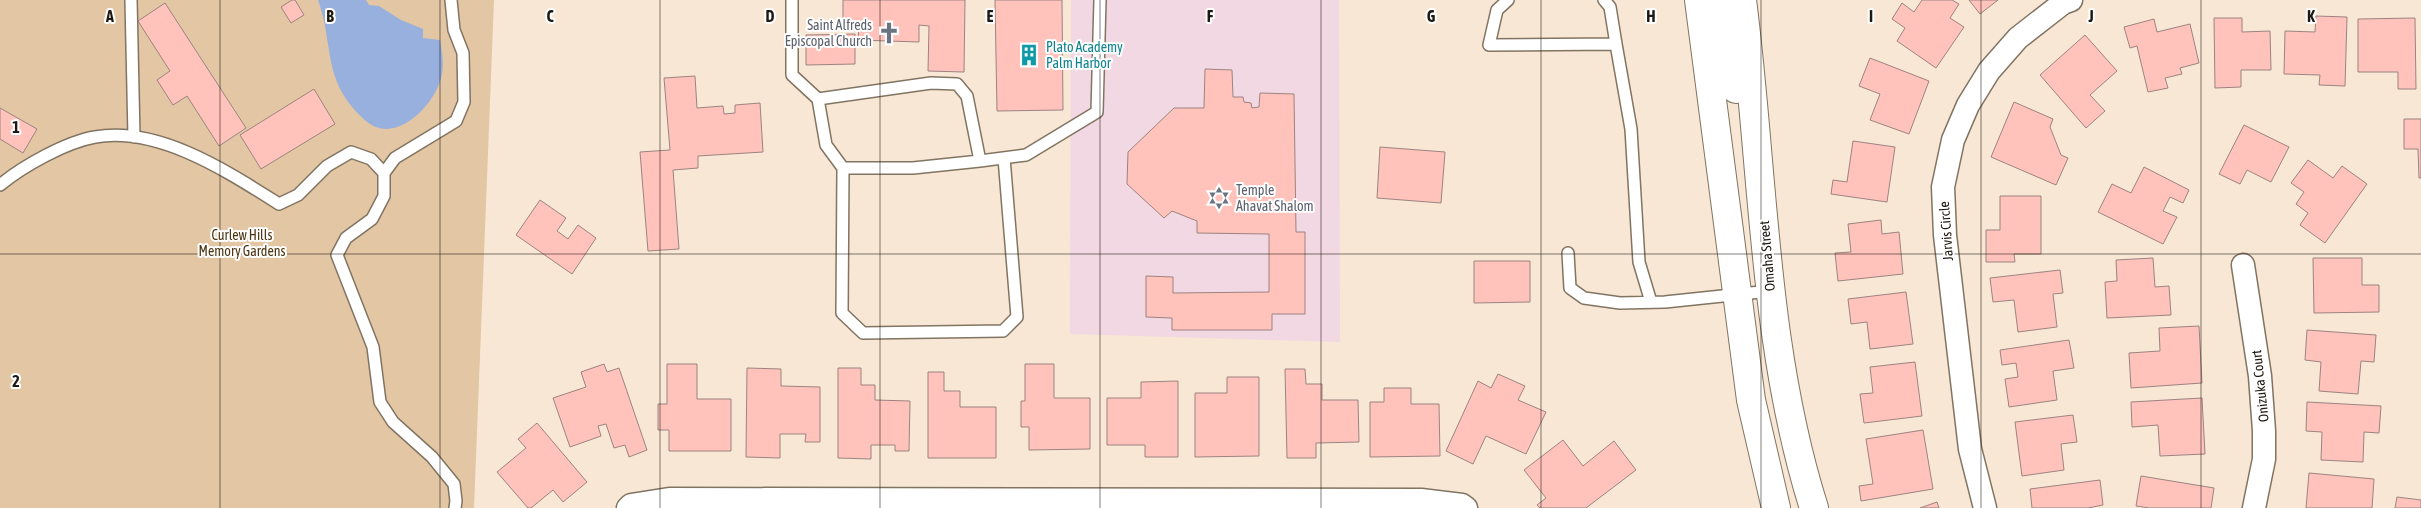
<svg xmlns="http://www.w3.org/2000/svg" width="2421" height="508" viewBox="0 0 2421 508" font-family="'Asap Condensed',sans-serif">
	<style>
		.commercial { fill: #f1d8e2 }
		.green { fill: #e3c6a3 }
		.water { fill: #98b0dd }
		.building { fill: #ffc3bc; stroke: #9d8380 }
		.lines { fill: none; stroke-linecap: round; stroke-linejoin: round }
		.lane-casing { stroke: #827462; stroke-width: 14 }
		.street-casing { stroke: #827462; stroke-width: 25 }
		.secondary-casing { stroke: #827462; stroke-width: 30 }
		.lane { stroke: #fff; stroke-width: 11 }
		.street { stroke: #fff; stroke-width: 22 }
		.secondary { stroke: #fff; stroke-width: 28 }
		.grid { fill: none; stroke: #1d1811; stroke-width: 1; stroke-opacity: 0.55 }
		.labels { text-anchor: middle; stroke-width: 4; stroke-linejoin: round; paint-order: stroke }
		.worship-label { font-size: 14px; fill: #5b616d; stroke: #fff; text-anchor: end }
		.culture-label { font-size: 14px; fill: #0d838f; stroke: #fff; text-anchor: start }
		.street-label { font-size: 14px; fill: #1d1811; stroke: #fff }
		.park-label { font-size: 14px; fill: #4d3512; stroke: #fff }
		.grid-label { font-size: 16px; text-anchor: middle; font-weight: bold; fill: #1d1811; stroke: #fff; stroke-width: 4; stroke-linejoin: round; paint-order: stroke }
	</style>
	<rect width="100%" height="100%" fill="#f7e7d4"/>
	<path class="commercial" d="M1071 0H1339L1340 342 1070 334Z"/>
	<path class="green" d="M0 0H494L474 508H0Z"/>
	<path class="water" d="M318 0H366L369 5 379 6 401 20 423 29V38L440 40C442 51 444 62 442 74 437 103 396 147 366 121 321 81 335 48 318 0Z"/>
	<path class="building" d="M292 0H295L304 15 291 23 281 7Z
		M843 0H965L964 72 928 71 929 26 919 25V42L858 40 859 25H843Z
		M995 0H1062L1063 110 997 111Z
		M1922 0H1952L1959 4 1950 18 1964 27 1936 68 1897 41 1905 28 1892 19 1902 3 1914 12Z
		M1969 0H1998L1980 14Z
		M165 3 246 128 219 146 187 96 173 105 157 80 170 71 138 21Z
		M2316 16 2347 17 2345 86 2319 85 2320 75 2284 74 2285 31 2315 32Z
		M2214 18H2242V32L2270 31 2271 70H2241V87L2215 88Z
		M2415 18 2416 89H2398V72H2358V19Z
		M2154 19 2157 32 2190 24 2199 63 2180 68 2182 74 2165 78 2168 88 2148 92 2137 46 2130 48 2124 27Z
		M855 34V64L806 65V35Z
		M2085 35 2117 71 2090 95 2105 111 2086 128 2040 75Z
		M1870 58 1929 81 1909 134 1870 120 1880 94 1859 86Z
		M1205 69 1232 70 1233 97H1243L1244 102 1251 103 1252 108 1259 107 1260 93 1294 94 1296 232H1305V314H1272V330H1172V318L1146 317V276L1173 277V293L1269 292V234L1197 233V221L1172 211 1164 218 1127 184 1128 152 1174 108H1204Z
		M695 76 697 108 723 106 724 114 735 113V105L760 103 763 152 698 156V168L673 170 679 249 648 251 640 152 670 150 664 78Z
		M314 89 335 124 261 169 240 135Z
		M2014 102 2053 119 2050 127 2061 155 2068 158 2056 185 1991 157Z
		M0 108 37 129 23 153 0 139Z
		M2404 119H2421V178H2419L2418 149H2404Z
		M2244 125 2289 147 2271 182 2247 170 2240 184 2219 174Z
		M1853 141 1895 147 1887 202 1831 194 1833 180 1847 182Z
		M1380 147 1445 152 1441 203 1377 198Z
		M2308 160 2333 178 2342 166 2367 184 2325 243 2300 225 2308 213 2296 204 2304 192 2291 183Z
		M2144 167 2189 190 2183 203 2170 197 2163 211 2177 217 2163 244 2098 212 2112 184 2131 193Z
		M2000 196H2041V254H2014L2015 262H1986V230H2000Z
		M540 200 566 218 557 231 568 239 578 225 596 238 572 274 516 235Z
		M1881 220 1882 234 1899 232 1903 274 1838 281 1835 253 1851 252 1848 224Z
		M2153 258 2155 287 2169 286 2171 315 2107 318 2105 282 2117 281 2116 260Z
		M2313 258H2362V285H2379V312L2314 313Z
		M1474 261H1530V302L1474 303Z
		M2060 270 2063 293 2053 294 2057 327 2018 332 2014 300 1993 302 1990 278Z
		M1906 292 1913 344 1870 349 1867 322 1851 324 1848 299Z
		M2199 326 2202 383 2131 388 2129 353 2160 351 2159 328Z
		M2307 330 2376 335 2374 362 2361 361 2358 394 2319 391 2321 362 2305 360Z
		M2069 340 2074 368 2053 371 2057 400 2009 407 2005 379 2018 377 2016 363 2002 365 2000 350Z
		M1915 362 1922 416 1864 423 1860 394 1873 393 1870 367Z
		M604 364 607 372 619 368 647 450 629 457 625 445 614 448 606 424 598 426 601 436 570 447 553 398 586 387 581 372Z
		M667 364H697V399H731V451H669V430H658V404H667Z
		M1025 364H1054V398H1090V449L1029 450V427H1021V401H1025Z
		M747 368 781 369V386L820 387V442H805L806 434H780V458L746 457Z
		M838 368H861V385H875V400L910 401 909 451H895V445H871V459L838 458Z
		M1285 369H1305L1306 384H1322V400H1358L1359 442 1316 443V458H1287Z
		M928 372H944V391H960V407H996V458H928Z
		M1498 374 1525 386 1518 400 1546 412 1526 454 1486 436 1473 464 1446 451 1478 381 1491 388Z
		M1227 377H1259V456L1195 457V393H1227Z
		M1178 381V457H1145V445H1107V398H1141V382Z
		M1384 388H1411V404H1439L1440 456 1370 457V402H1384Z
		M2202 398 2205 454 2160 456 2158 425 2132 427 2131 402Z
		M2307 402 2381 406 2379 433 2364 432 2363 462 2321 460 2322 432 2306 431Z
		M2073 415 2077 442 2061 444 2064 470 2022 476 2015 422Z
		M537 423 587 482 563 502 553 490 531 508H528L497 472 526 448 518 439Z
		M1923 430 1933 489 1861 501 1859 486 1873 484 1866 439Z
		M1563 440 1583 466 1614 441 1636 470 1586 508H1540L1537 505 1546 498 1524 470Z
		M2309 473 2374 479 2372 508H2306Z
		M2141 476 2214 488 2211 508H2149L2136 506Z
		M2100 480 2103 505 2088 508H2032L2030 489Z
		M2397 497 2421 500V508H2395Z
		M1937 502 1939 508H1920Z"/>
	<g class="lines">
		<g class="lane-casing">
			<path id="lane" d="M131 0 134 137
				M451 0 454 30 463 53 464 102 456 121 395 158 384 173V196L372 219 346 238 337 255 373 347 380 402 393 422 432 457 454 484 456 501 455 508
				M792 0V75L818 99 826 145 843 168H913L980 161 967 96 957 84 931 83 818 99
				M1508 0 1497 10 1489 45 1616 44 1631 129 1639 262 1651 302
				M1604 0 1610 7 1616 44
				M980 161 1026 155 1097 112 1100 0
				M843 168 842 313 863 333 1003 331 1017 317 1004 158
				M0 185C23 166 66 142 95 137 159 126 228 172 279 204L298 195 327 166 351 152 371 159 384 173
				M1568 253 1570 288 1584 298 1620 303 1665 302 1770 291"/>
		</g>
		<g class="street-casing">
			<path id="street" d="M2243 265 2260 376 2264 431V459L2254 508
				M628 508 631 505 669 499 1421 500 1462 505 1466 508
				M1985 508 1970 449 1945 235 1943 187 1953 140 1968 105 1989 71 2018 38 2063 3 2071 0"/>
		</g>
		<g class="secondary-casing">
			<path id="secondary" d="M1699 0 1751 400 1776 508
				M1722 0 1736 89
				M1742 0C1764 170 1762 344 1814 508"/>
		</g>
		<use href="#lane" class="lane"/>
		<use href="#street" class="street"/>
		<use href="#secondary" class="secondary"/>
	</g>
	<path class="grid" d="M220 0V508M440 0V508M660 0V508M880 0V508M1100 0V508M1321 0V508M1541 0V508M1761 0V508M1981 0V508M2201 0V508M0 254H2421"/>
	<defs>
		<g id="church-bare" transform="scale(1.725)"><path d="M-1.2-6h2.4v3.5h3.3v2.4h-3.3V6h-2.4V-.1h-3.3v-2.4h3.3Z" fill="#6b7280" stroke="#fff" stroke-width="2.5" paint-order="stroke"/></g>
		<g id="building-bare" transform="scale(1.725)"><path d="M-4-6H4V6H1V3H-1V6H-4ZM-2.5-4.3h1.7v1.8h-1.7ZM.8-4.3h1.7v1.8H.8ZM-2.5-1h1.7V.8h-1.7ZM.8-1h1.7V.8H.8Z" fill="#0f9aa8" stroke="#fff" stroke-width="2.5" paint-order="stroke"/></g>
		<g id="synagogue-bare" transform="scale(1.725)"><path d="M0-6.5L5.6 3.2H-5.6ZM0 6.5L5.6-3.2H-5.6Z" fill="#6b7280" stroke="#fff" stroke-width="2.5" paint-order="stroke"/></g>
	</defs>
	<g fill-rule="evenodd">
		<use href="#church-bare" x="889" y="33"/>
		<use href="#building-bare" x="1029" y="55"/>
		<use href="#synagogue-bare" x="1219" y="198"/>
	</g>
	<g class="labels">
		<g class="worship-label">
			<text x="872" y="30">Saint Alfreds<tspan x="872" dy="16">Episcopal Church</tspan></text>
			<text x="1236" y="195" text-anchor="start">Temple<tspan x="1236" dy="16">Ahavat Shalom</tspan></text>
		</g>
		<g class="culture-label">
			<text x="1046" y="52">Plato Academy<tspan x="1046" dy="16">Palm Harbor</tspan></text>
		</g>
		<g class="street-label">
			<text transform="translate(1946 231) rotate(-94)" y="5">Jarvis Circle</text>
			<text transform="translate(1767 256) rotate(-95)" y="5">Omaha Street</text>
			<text transform="translate(2260 386) rotate(-96)" y="5">Onizuka Court</text>
		</g>
		<g class="park-label">
			<text x="242" y="240">Curlew Hills<tspan x="242" dy="16">Memory Gardens</tspan></text>
		</g>
	</g>
	<g class="grid-label">
		<text x="110" y="22">A</text>
		<text x="330" y="22">B</text>
		<text x="550" y="22">C</text>
		<text x="770" y="22">D</text>
		<text x="990" y="22">E</text>
		<text x="1210" y="22">F</text>
		<text x="1431" y="22">G</text>
		<text x="1651" y="22">H</text>
		<text x="1871" y="22">I</text>
		<text x="2091" y="22">J</text>
		<text x="2311" y="22">K</text>
		<text x="16" y="133">1</text>
		<text x="16" y="387">2</text>
	</g>
</svg>
